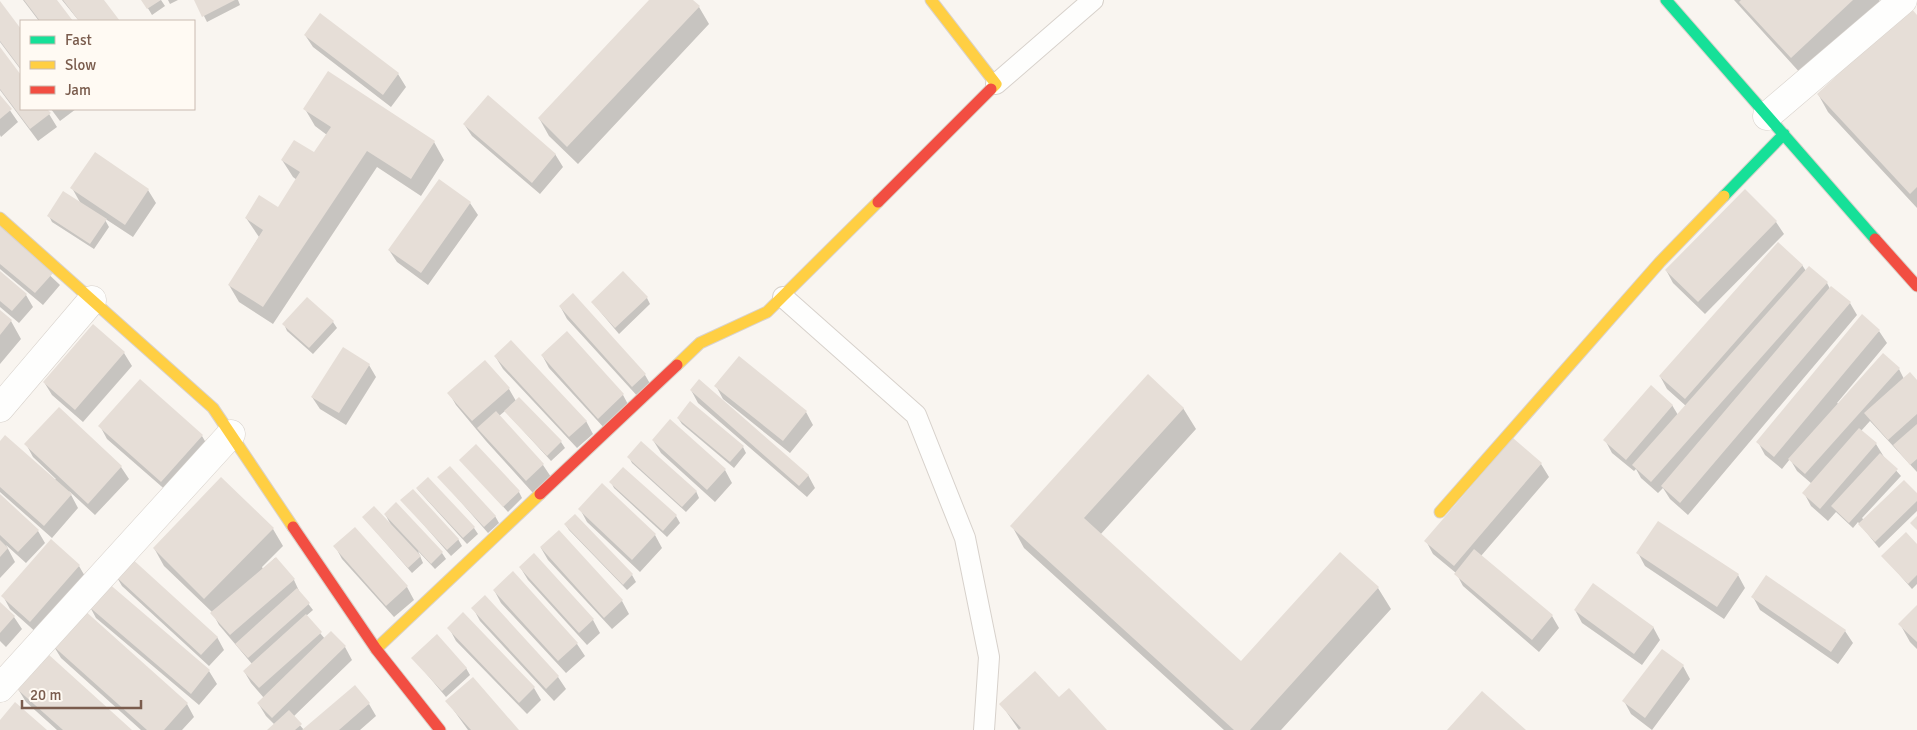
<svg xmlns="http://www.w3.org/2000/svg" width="1917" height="730" viewBox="0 0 1917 730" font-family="Signika,sans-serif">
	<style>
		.shadow { fill: #0003 }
		.building { fill: #e6ded7 }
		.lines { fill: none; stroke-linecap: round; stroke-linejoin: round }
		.lane-casing { stroke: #d7d1cb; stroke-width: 22 }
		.street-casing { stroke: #d7d1cb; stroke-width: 29 }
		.fast-casing { stroke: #d9d2cb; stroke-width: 13 }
		.slow-casing { stroke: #d9d2cb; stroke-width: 13 }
		.jam-casing { stroke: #d9d2cb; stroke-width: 13 }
		.lane { stroke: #fefefd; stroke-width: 20 }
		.street { stroke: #fefefd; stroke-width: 28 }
		.fast { stroke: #16e098; stroke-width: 11 }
		.slow { stroke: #ffcf43; stroke-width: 11 }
		.jam { stroke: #f24e42; stroke-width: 11 }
	</style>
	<rect width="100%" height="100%" fill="#f9f5f0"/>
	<path class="shadow" d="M23 0H55L72 21H39Z
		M62 0H102L118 21H79Z
		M143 0H161L165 6 152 15Z
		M168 0H178L170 4Z
		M196 0H238L240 5 207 22Z
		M650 0H691L699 7 709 24 578 164 549 136 539 118Z
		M1734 0H1879L1880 1 1802 75Z
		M0 3 21 31V70L0 42Z
		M1917 17V208L1828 112 1818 94Z
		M305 35 398 74 406 87 391 107 313 47Z
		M0 49 21 77V109H46L57 127 38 141 0 90Z
		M328 73 434 142 444 160 421 196 377 167 273 324 239 302 229 285 259 237 246 218 278 209 297 180 293 177 282 160 314 154 327 135 315 126 305 109Z
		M0 96 18 122 1 137 0 135Z
		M51 109H76L60 121Z
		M464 124 555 154 563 167 540 194 472 136Z
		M95 154 148 190 156 203 133 237 104 218 109 227 94 249 52 222 49 216 81 204 72 188Z
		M1745 191 1776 222 1784 234 1705 314 1673 283 1666 270Z
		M470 203 478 215 428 285 397 262 389 250Z
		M0 228 60 285 43 305 0 269Z
		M1802 265 1806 271 1827 283 1830 289 1850 303 1857 315 1688 515 1670 499 1663 488 1658 493 1641 478 1636 469 1634 471 1612 453 1605 440 1672 405 1678 415 1686 406 1667 389 1660 376Z
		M0 273 26 295 33 307 19 323 0 307Z
		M647 298 650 304 619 334 592 302Z
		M560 306 645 375 652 387 640 399 567 319Z
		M0 311 11 321 21 339 0 364Z
		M333 322 337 328 313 354 287 331 284 324Z
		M93 326 124 353 132 366 83 422 52 395 44 382Z
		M1879 331 1887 343 1837 403 1839 404 1899 369 1904 379 1917 382V472L1870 421 1861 431 1876 444 1884 457 1901 476 1862 518 1864 520 1917 495V511L1879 548 1858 522 1853 528 1836 512 1828 521 1811 506 1804 493 1812 484 1797 471 1790 459 1782 469 1765 455 1758 442Z
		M567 332 623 395 630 408 606 430 549 368 542 355Z
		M495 356 586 421 593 434 577 448 503 369Z
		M369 365 376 377 346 425 320 409 312 397Z
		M716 386 806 412 813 425 790 453 723 399Z
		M509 389 516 401 561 442 565 448 551 461 505 411 499 416 543 465 551 477 533 493 486 441 456 405 449 393Z
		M691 390 808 475 815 488 807 497 698 403Z
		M59 408 121 467 129 479 95 515 69 491 78 508 52 538 0 492V443L54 480 56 479 33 457 26 444Z
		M1183 408 1196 429 1100 535 1241 663 1340 553 1378 588 1391 609 1281 730H1224L1024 548 1012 526Z
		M678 418 743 447 746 453 734 468 682 424Z
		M100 426 202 436 209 448 169 493 107 439Z
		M653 440 725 470 732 483 715 502 661 453Z
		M1513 440 1541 464 1549 477 1481 556 1552 616 1559 628 1539 652 1463 586 1456 573 1433 554 1426 541Z
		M629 457 696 491 699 498 686 512 632 463Z
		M461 460 519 492 522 498 508 512Z
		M623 468 676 516 680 523 667 537 614 488 611 482Z
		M439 477 495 516 499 523 488 533Z
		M417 489 474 528 478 534 467 544Z
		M0 495 38 531 45 543 26 563 6 545 15 562 0 578Z
		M402 500 458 539 462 546 451 556Z
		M580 509 655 535 662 548 640 572 587 522Z
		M385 514 442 553 446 559 435 569 418 551 423 563 412 573 363 517 391 525Z
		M575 515 632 575 636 582 627 590 569 530 565 524Z
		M273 529 283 546 262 567 263 569 275 558 294 580 300 593 313 610 306 616 325 639 345 647 352 660 293 717 304 730H269L275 725 266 716 258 703 264 698 251 683 244 671 252 664 219 625 212 612 164 566 154 548Z
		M559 531 622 601 629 614 612 629 548 560 541 548Z
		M335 546 407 587 414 600 394 617 342 559Z
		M1917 546V584L1912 589 1883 556Z
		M1638 553 1738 575 1745 588 1724 619 1645 566Z
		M534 555 593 620 600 633 587 645 528 580 520 567Z
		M79 566 86 578 38 634 10 609 3 596Z
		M513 573 577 644 585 656 566 673 501 603 494 590Z
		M115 574 217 637 224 650 209 666 122 586Z
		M107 584 209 671 217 684 199 705 96 618 89 605Z
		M485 597 558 677 566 689 554 701 480 621 473 608Z
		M1753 597 1845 631 1853 643 1838 664 1760 610Z
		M0 603 14 617 22 629 6 647 0 641Z
		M1917 607V649L1910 642 1900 624Z
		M1575 610 1653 627 1660 640 1642 665 1582 623Z
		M449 628 534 688 541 700 527 714 456 641Z
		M53 645 187 704 194 717 182 730H141L61 658Z
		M1662 651 1683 666 1690 679 1652 730 1631 714 1624 701Z
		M413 658 466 668 470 675 446 697Z
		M18 689 130 730H57L26 702Z
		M1059 698 1106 730H1019L1001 704Z
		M447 701 518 730H468Z
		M369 704 376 716 360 730H304Z"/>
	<path class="building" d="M24 0H57L73 21H40Z
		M63 0H104L120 21H79Z
		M141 0H161L147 9Z
		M194 0H235L202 17Z
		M649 0H693L700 6 567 147 538 118Z
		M1741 0H1853L1791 58 1739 2Z
		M0 1 21 29V69L0 41Z
		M1910 7 1917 15V187L1910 194 1817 94Z
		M320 13 399 73 383 95 304 35Z
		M0 47 21 75V109H47L51 113 30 129 0 89Z
		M328 71 435 141 411 179 367 151 263 307 228 285 263 230 245 218 259 195 278 207 300 172 281 160 294 140 314 152 331 127 303 109Z
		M0 95 12 109 0 119Z
		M488 95 556 154 532 183 463 124Z
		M95 152 149 189 125 225 70 188Z
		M439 179 471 202 421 273 388 250Z
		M1745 189 1777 221 1698 302 1665 270Z
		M63 191 107 219 90 244 47 216Z
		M0 226 54 272 35 293 0 264Z
		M1778 242 1803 265 1685 399 1659 376Z
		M1809 266 1828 282 1651 482 1632 465Z
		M0 271 27 294 12 311 0 301Z
		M623 271 648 297 615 328 591 302Z
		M1831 286 1851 302 1680 503 1661 486Z
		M573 293 646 374 632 387 559 306Z
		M307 297 334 321 309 348 282 324Z
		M0 310 12 320 0 335Z
		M1862 314 1880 330 1774 457 1756 442Z
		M93 324 125 352 75 410 43 382Z
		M567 331 624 394 598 419 541 355Z
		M511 340 587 421 569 437 494 356Z
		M343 347 370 364 339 413 311 397Z
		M1883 353 1900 368 1805 474 1788 459Z
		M739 356 807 411 783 441 714 386Z
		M485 360 510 388 472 421 447 393Z
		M1910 372 1917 380V414L1888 440 1864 413Z
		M1148 374 1184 408 1084 518 1241 661 1340 552 1379 587 1250 730H1234L1010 526Z
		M140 379 203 435 161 482 98 426Z
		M699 379 809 475 799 486 690 390Z
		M1651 385 1673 405 1626 460 1603 440Z
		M519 397 562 441 547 456 504 411Z
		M690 401 744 446 730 462 677 418Z
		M59 407 122 466 88 504 24 444Z
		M496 411 544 464 526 481 477 428Z
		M670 419 726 469 707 490 652 440Z
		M1917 424V459L1910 465 1893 445Z
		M1859 428 1877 443 1820 509 1802 493Z
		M5 435 72 494 44 526 0 487V441Z
		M1513 438 1542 463 1454 566 1424 541Z
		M641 441 697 491 682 507 627 457Z
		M476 444 520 491 503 507 459 460Z
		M1880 453 1898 469 1849 523 1831 506Z
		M450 466 496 516 484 527 437 477Z
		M623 467 677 515 663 531 609 482Z
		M221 477 274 528 204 599 153 548Z
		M428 477 475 527 463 538 416 488Z
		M1904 480 1917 493V501L1875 542 1858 524Z
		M602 483 656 534 632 560 578 509Z
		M413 489 459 539 447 550 400 500Z
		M0 494 39 530 18 552 0 535Z
		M396 502 443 552 431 564 384 514Z
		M374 506 421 556 408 568 362 517Z
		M575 514 633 574 623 585 564 524Z
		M1917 516V530L1910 523Z
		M1658 521 1739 574 1717 607 1636 553Z
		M355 527 408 586 386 606 333 546Z
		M559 530 623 600 604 618 540 547Z
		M1906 532 1917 544V575L1908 584 1881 556Z
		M51 539 80 565 30 622 1 596Z
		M0 540 8 548 0 557Z
		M1474 549 1553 615 1532 640 1454 574Z
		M534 553 594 619 579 633 519 567Z
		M129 556 218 637 201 655 113 574Z
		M276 557 295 579 230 635 210 613Z
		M513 571 578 643 558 661 493 590Z
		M1766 575 1846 630 1831 652 1751 597Z
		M107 582 210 670 191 694 87 605Z
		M1593 583 1654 627 1634 654 1574 610Z
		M297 588 310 603 248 658 235 644Z
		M485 595 559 676 546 689 471 608Z
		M0 602 15 616 0 633Z
		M1917 605V642L1898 624Z
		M83 609 188 703 164 730H147L52 645Z
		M463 612 535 687 519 703 447 628Z
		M306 614 322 632 259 688 243 671Z
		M331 631 346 646 272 718 257 703Z
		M437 634 467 668 442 691 411 658Z
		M1662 649 1684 665 1645 718 1622 701Z
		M48 654 132 730H63L17 689Z
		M1035 671 1059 697 1069 688 1107 730H1018L1021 728 999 704Z
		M473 677 519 730H471L445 701Z
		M355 685 370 703 339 730H302Z
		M1482 691 1526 730H1447Z
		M15 702 47 730H0V720Z
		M289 710 302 724 295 730H267Z"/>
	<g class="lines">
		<g class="lane-casing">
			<path id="lane" d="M996 84 1093 0
				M783 297 916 415 965 538 989 657 984 730"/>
		</g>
		<g class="street-casing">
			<path id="street" d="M1767 116 1903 0
				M0 408 92 300
				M0 688 231 434"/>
		</g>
		<g class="fast-casing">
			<path id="fast" d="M1666 0 1875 239
				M1724 196 1784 134"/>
		</g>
		<g class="slow-casing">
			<path id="slow" d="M931 0 996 84 991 89
				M0 218 213 408 293 527
				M677 365 700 343 767 312 878 202
				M1440 512 1660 262 1724 196
				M376 649 540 494"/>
		</g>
		<g class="jam-casing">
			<path id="jam" d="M878 202 991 89
				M1875 239 1917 286
				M540 494 677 365
				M293 527 376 649 440 730"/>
		</g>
		<use href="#lane" class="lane"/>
		<use href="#street" class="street"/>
		<use href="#fast" class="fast"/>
		<use href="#slow" class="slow"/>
		<use href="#jam" class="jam"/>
	</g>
	<rect x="20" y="20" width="175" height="90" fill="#fffaf3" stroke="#cabbb1"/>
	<rect x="30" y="36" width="25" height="8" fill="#16e098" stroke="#cabbb1"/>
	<text x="65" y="45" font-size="15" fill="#7a5c4d">Fast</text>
	<rect x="30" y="61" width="25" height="8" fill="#ffcf43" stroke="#cabbb1"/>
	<text x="65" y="70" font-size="15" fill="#7a5c4d">Slow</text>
	<rect x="30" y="86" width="25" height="8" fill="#f24e42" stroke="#cabbb1"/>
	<text x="65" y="95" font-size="15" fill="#7a5c4d">Jam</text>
	<path d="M22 700v8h119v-8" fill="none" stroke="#7a5c4d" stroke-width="2.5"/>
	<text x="30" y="700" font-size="15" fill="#7a5c4d" stroke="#fffaf3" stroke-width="4" paint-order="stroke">20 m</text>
</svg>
